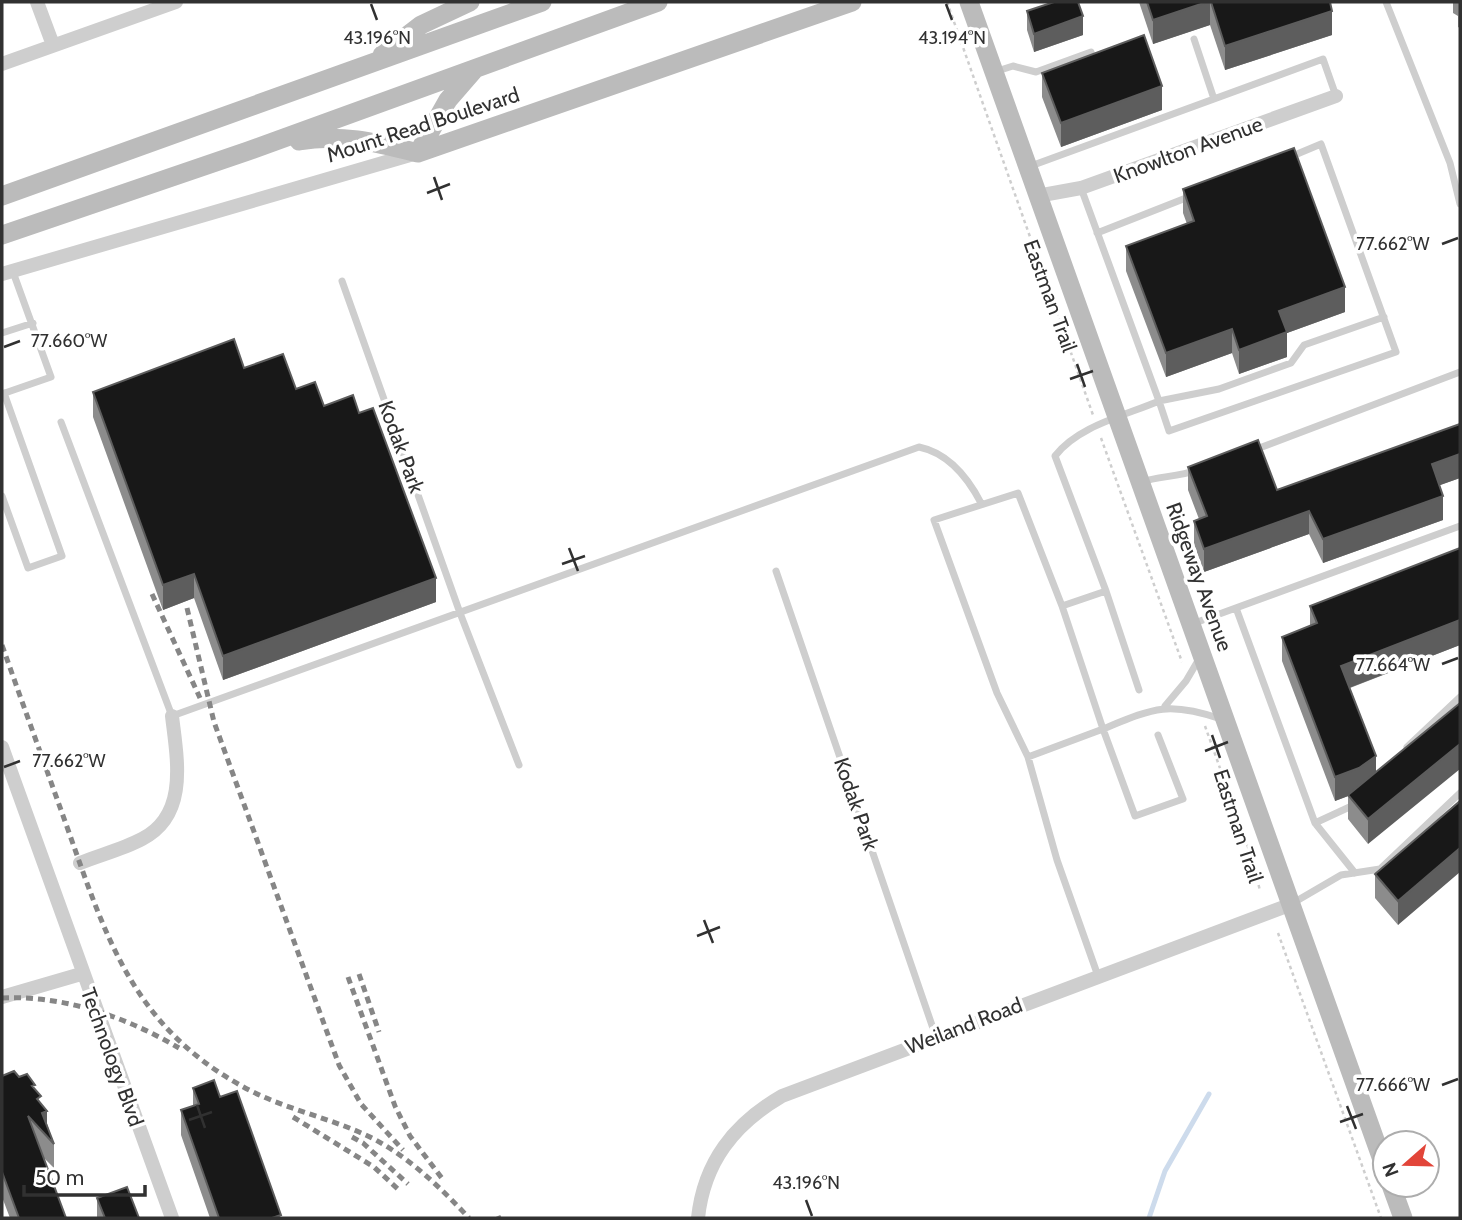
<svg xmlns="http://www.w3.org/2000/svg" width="1462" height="1220" viewBox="0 0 1462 1220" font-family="Cabin,sans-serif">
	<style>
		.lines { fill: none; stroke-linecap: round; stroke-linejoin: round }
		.stream { stroke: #cddbec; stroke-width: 5 }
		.path { stroke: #cecece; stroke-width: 2.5; stroke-dasharray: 3.5 3.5; stroke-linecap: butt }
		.lane { stroke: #cecece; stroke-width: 7 }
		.street { stroke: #cecece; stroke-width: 14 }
		.secondary { stroke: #bbb; stroke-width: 19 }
		.rail { stroke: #868686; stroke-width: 5; stroke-dasharray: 7 5; stroke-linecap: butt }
		.wall { fill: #8c8c8c }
		.shaded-wall { fill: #5d5d5d }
		.building { fill: #181818; stroke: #5d5d5d; stroke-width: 2 }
		.ticks { fill: none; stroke: #313131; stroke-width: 2.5 }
		.labels { text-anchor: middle; stroke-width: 7; stroke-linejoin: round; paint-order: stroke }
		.street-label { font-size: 21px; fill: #313131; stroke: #fff }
		.ticks-label { font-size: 18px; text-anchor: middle; fill: #313131; stroke: #fff; stroke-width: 7; stroke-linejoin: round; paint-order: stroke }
	</style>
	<rect width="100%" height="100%" fill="#fff"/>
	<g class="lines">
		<path class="stream" d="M1149 1218 1165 1171 1209 1094"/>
		<path class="path" d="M947 2 1093 415
			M1101 438 1182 662
			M1205 726 1253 861 1260 891
			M1278 933 1381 1218"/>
		<path class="lane" d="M1386 2 1450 163 1460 204
			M1194 39 1214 99
			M994 72 1013 66 1036 72 1091 52
			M1290 157 1321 144 1396 352 1169 431 1159 401 1219 389 1291 363 1304 345 1384 317
			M1028 167 1323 59 1336 96
			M1081 188 1159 401C1124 416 1078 426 1055 456L1106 591 1062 606 1103 729C1154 708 1168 701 1221 719
			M1097 233 1191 196
			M342 281 460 613 519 765
			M2 333 33 323
			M2 394 51 377 13 272
			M61 422 172 716 919 447C948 453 968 478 981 503
			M1254 450 1460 372
			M1141 482C1160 476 1178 477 1197 470
			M2 496 28 568 62 556 4 393
			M776 571 936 1037
			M1106 591 1139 690
			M1236 608 1315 823 1355 873
			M1192 624 1460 526
			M1165 706 1186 681 1199 659
			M1407 747 1460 697
			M1028 757 997 693 934 520 1018 493 1062 606
			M1315 823 1356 804
			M1293 903 1341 875 1380 869 1460 793
			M1098 976 1057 860 1028 757 1103 729 1135 816 1183 799 1158 735"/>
		<path class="street" d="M37 2 53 45
			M2 64 176 2
			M1037 196 1081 188 1336 96
			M2 274 417 153
			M2 747 172 1218
			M80 863C100 855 123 849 142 839 189 815 177 759 172 716
			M2 997 81 974
			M698 1218C704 1162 734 1124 782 1096L1292 904"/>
		<path class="secondary" d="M969 2 1385 1168
			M382 55 421 25 470 2
			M299 141C340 133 378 143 418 153
			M418 153 852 2
			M418 153 448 100 474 70
			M2 196 542 2
			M2 235 248 151 658 2
			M1391 1185 1403 1218"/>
		<path class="rail" d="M152 594 200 698
			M187 608 214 722 339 1065 361 1104 403 1150
			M2 645C23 705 45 765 66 824 105 934 131 1024 240 1085 281 1109 330 1117 372 1138 410 1158 440 1187 469 1218
			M359 974 379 1032
			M348 977 395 1106 410 1136 444 1181
			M2 998C64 995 126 1017 179 1048
			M293 1117 374 1167 399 1190
			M352 1137 363 1143 408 1184
			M498 1216 499 1218"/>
	</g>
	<path class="wall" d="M1139 2H1330L1332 35 1225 70 1210 25 1153 44Z
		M1453 2H1460V28L1458 27V16L1453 13Z
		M1027 11 1083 35 1034 52 1027 30Z
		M1042 73 1162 110 1061 147 1042 97Z
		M1183 189 1345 312 1287 333V357L1239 374 1232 353 1166 377 1126 271V246L1187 224 1183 213Z
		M244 368 296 389 324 406 359 413 436 602 223 680 194 598 163 610 93 417V392Z
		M1460 424V478L1440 485 1443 520 1323 563 1309 534 1204 572 1194 544V521L1199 519 1188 490V467L1277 490Z
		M1460 548V645L1350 688 1376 756 1368 844 1348 819V796L1335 801 1282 661V637L1310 626V606Z
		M1460 801 1398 925 1375 898V874Z
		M2 1076 35 1089 54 1144V1168L43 1157 66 1218H10L2 1197Z
		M193 1088 220 1097 281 1218H210L181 1135V1110L193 1106Z
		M97 1198 139 1218H97Z"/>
	<path class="shaded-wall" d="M1207 2H1210V25L1153 44V20Z
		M1332 11V35L1225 70V46Z
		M1083 16V35L1034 52V34Z
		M1162 86V110L1061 147V123Z
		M1345 287V312L1287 333V357L1239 374V350L1279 311Z
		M1232 329V353L1166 377V353Z
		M1460 454V478L1432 488V464Z
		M1443 496V520L1323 563V539Z
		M1309 511V534L1204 572V549Z
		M194 574V598L163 610V585Z
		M436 578V602L223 680V656Z
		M1460 620V645L1341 691V666Z
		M1460 744V769L1368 844V819Z
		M1376 756V781L1359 792 1335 801V777Z
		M1460 848V872L1398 925V901Z
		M47 1111V1136L42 1113Z"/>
	<path class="building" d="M1054 2H1078L1083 16 1034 34 1027 11Z
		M1147 2H1207L1153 20Z
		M1211 2H1330L1332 11 1225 46Z
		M1144 35 1162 86 1061 123 1042 73Z
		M1294 148 1345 287 1279 311 1287 332 1239 350 1232 329 1166 353 1126 246 1194 221 1183 189Z
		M234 339 244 368 283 354 296 389 315 382 324 406 353 395 359 413 373 408 436 578 223 656 194 574 163 585 93 392Z
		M1460 424V454L1432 464 1443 496 1323 539 1309 511 1204 549 1194 521 1207 516 1188 467 1258 440 1277 490Z
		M1460 548V620L1341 666 1376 756 1359 768 1335 777 1282 637 1317 623 1310 606Z
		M1460 703V744L1368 819 1348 795Z
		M1460 801V848L1398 901 1375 874Z
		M14 1071 19 1077 27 1074 35 1085 32 1086 41 1096 37 1099 47 1111 42 1113 54 1144 28 1116 66 1218H19L2 1172V1076Z
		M214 1080 220 1097 237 1091 281 1215 272 1218H219L181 1110 199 1104 193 1088Z
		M127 1187 139 1218H105L97 1198Z"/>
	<path class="ticks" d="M371 4 377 20M946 4 952 20M434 177 442 200M427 193 450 184M1442 244 1458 238M4 347 20 341M1077 364 1085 387M1070 379 1093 371M569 548 578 571M562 564 585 556M1442 664 1458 658M1212 735 1220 758M1205 751 1228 742M4 767 20 761M704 920 713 943M697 936 720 927M1442 1085 1458 1079M197 1105 205 1128M1347 1106 1356 1129M189 1120 212 1112M1340 1122 1363 1114M806 1200 812 1216"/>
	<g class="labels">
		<g class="street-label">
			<text transform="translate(423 125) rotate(-18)" y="7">Mount Read Boulevard</text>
			<text transform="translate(1188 150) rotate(-20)" y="7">Knowlton Avenue</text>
			<text transform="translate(1050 296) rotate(70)" y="7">Eastman Trail</text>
			<text transform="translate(401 447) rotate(70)" y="7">Kodak Park</text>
			<text transform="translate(1199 577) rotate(70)" y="7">Ridgeway Avenue</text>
			<text transform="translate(856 804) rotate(71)" y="7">Kodak Park</text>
			<text transform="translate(1238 826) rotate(72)" y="7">Eastman Trail</text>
			<text transform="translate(964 1026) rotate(-21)" y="7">Weiland Road</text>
			<text transform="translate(112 1057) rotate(70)" y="7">Technology Blvd</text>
		</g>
	</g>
	<g class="ticks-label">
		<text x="377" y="44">43.196°N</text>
		<text x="952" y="44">43.194°N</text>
		<text x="1393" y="250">77.662°W</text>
		<text x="69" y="347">77.660°W</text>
		<text x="1393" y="671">77.664°W</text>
		<text x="69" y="767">77.662°W</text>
		<text x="1393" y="1091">77.666°W</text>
		<text x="806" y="1189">43.196°N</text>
	</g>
	<rect width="1462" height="1220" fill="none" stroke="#313131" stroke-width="7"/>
	<g transform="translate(1406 1164) rotate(250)"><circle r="33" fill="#ffffff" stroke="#adadad" stroke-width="2"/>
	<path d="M0-5L12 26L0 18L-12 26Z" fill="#e24539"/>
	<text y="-10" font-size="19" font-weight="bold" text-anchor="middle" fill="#313131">N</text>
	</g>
	<path d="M24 1185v10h121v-10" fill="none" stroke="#313131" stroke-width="3.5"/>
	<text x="35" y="1185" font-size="21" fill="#313131" stroke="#ffffff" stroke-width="5" paint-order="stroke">50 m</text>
</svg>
